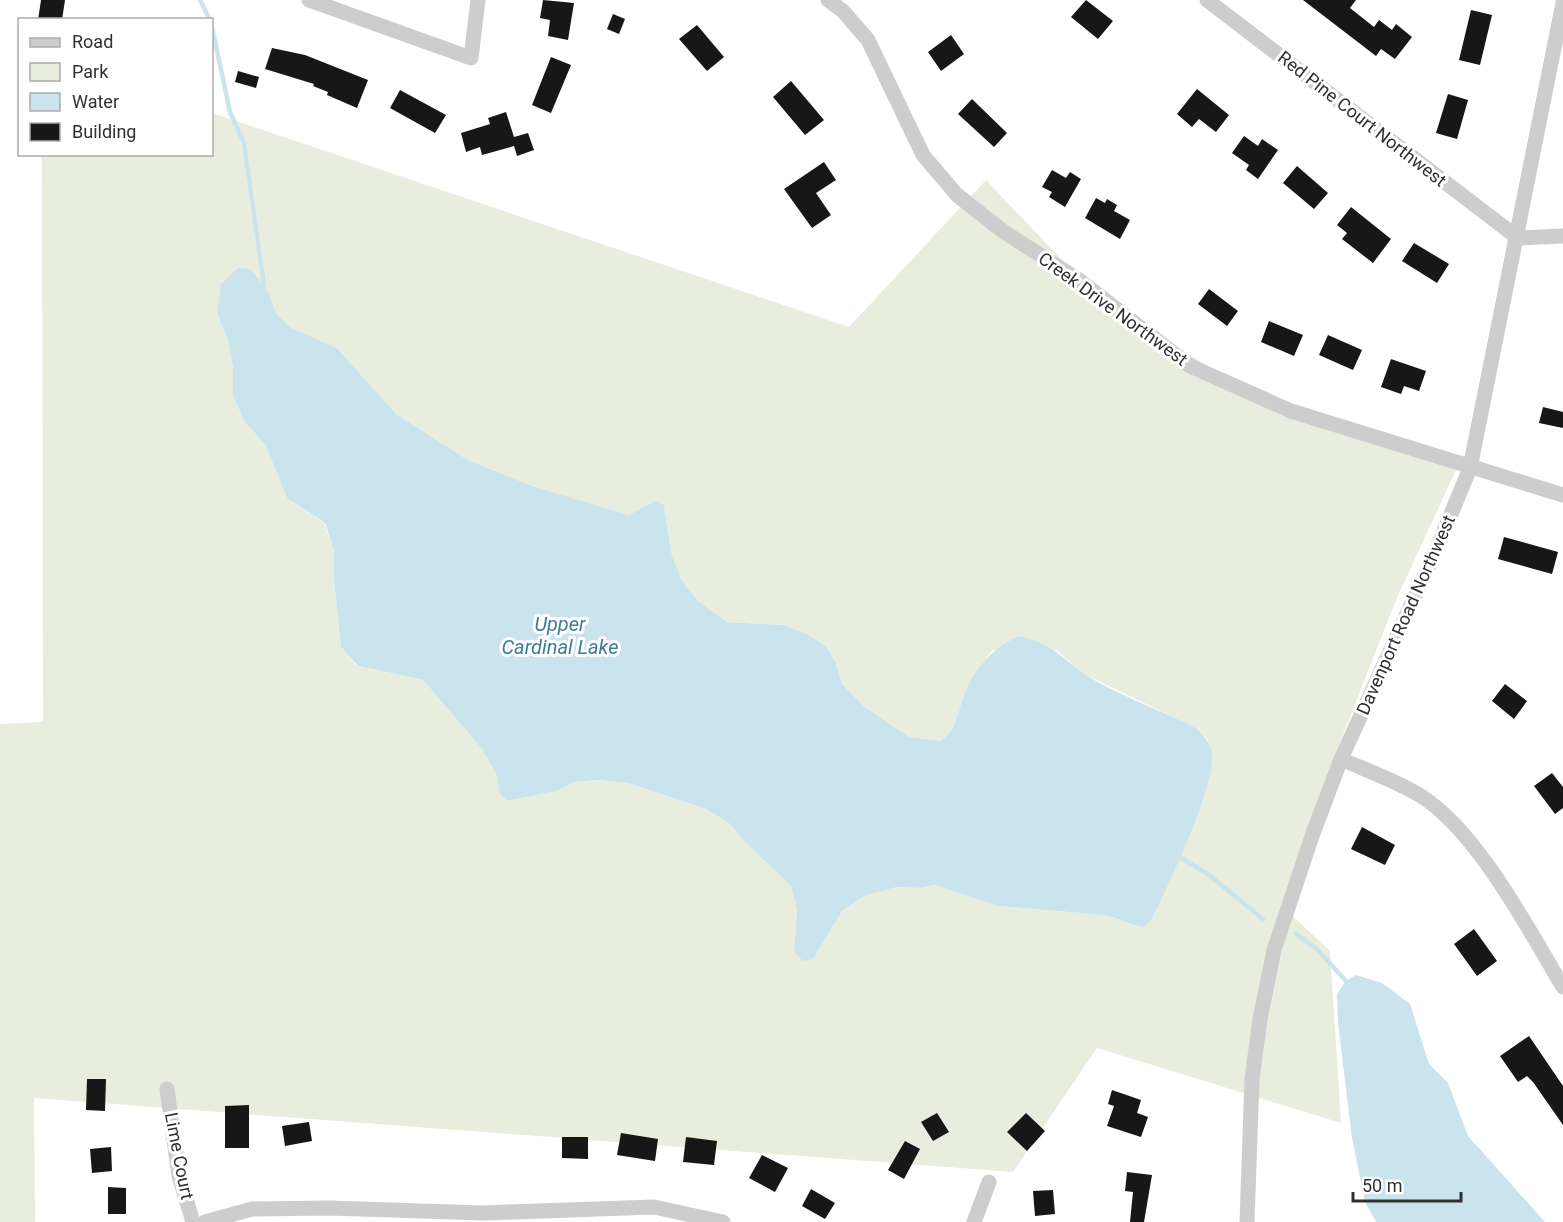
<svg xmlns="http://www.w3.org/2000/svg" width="1563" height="1222" viewBox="0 0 1563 1222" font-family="Roboto,sans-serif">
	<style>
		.green { fill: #e8edde; fill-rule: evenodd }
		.water { fill: #cae4ed }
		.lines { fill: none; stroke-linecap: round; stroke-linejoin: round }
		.stream { stroke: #cae4ed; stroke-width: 4.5 }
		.building { fill: #171717 }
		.minor { stroke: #cdcdcd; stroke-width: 15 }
		.labels { text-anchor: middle; stroke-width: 6; stroke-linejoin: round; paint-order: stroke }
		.street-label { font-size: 18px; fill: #303030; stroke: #fff }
		.water-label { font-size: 20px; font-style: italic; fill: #3b7d95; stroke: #fff }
	</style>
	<rect width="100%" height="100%" fill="#fff"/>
	<path class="green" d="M212 113 849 327 986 180 1098 298 1243 388 1456 470 1396 600 1328 773 1281 905 1330 951 1341 1123 1097 1048 1013 1172 34 1098 35 1222H0V724L43 722 42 155 212 154ZM269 293 276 313 290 327 337 348 396 414 468 460 532 486 629 515 656 500 664 505 671 552 682 581 698 601 727 622 784 625 809 635 827 647 836 663 842 684 865 707 909 737 940 741C959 729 957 709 966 691 972 675 982 663 993 650H1057L1082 673 1196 728 1208 740 1189 835 1152 920 1143 927C1128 925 1119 918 1104 915L998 906 935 885 920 888 897 887 864 896 842 911 813 959 794 952 797 910 791 886 746 843 730 824 706 809 628 783 598 780 575 782 557 791 507 801 499 793 497 776 482 749 423 680 357 666 341 647 334 580V551L324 523 287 498 265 444 233 395V368L228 341 217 312Z"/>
	<path class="water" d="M238 268 251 269 269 293 276 313 290 327 337 348 396 414 468 460 532 486 629 515 656 500 664 505 671 552 682 581 698 601 727 622 784 625 809 635 827 647 836 663 842 684 865 707 909 737 940 741C958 730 957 711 965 693 976 665 992 650 1018 636 1058 644 1064 663 1096 681 1128 699 1163 711 1196 728 1204 736 1211 743 1212 755 1215 788 1167 887 1152 920L1144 927C1129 925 1119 918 1104 915L998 906 935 885 920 888 897 887 864 896 842 911 813 959 803 961 794 952 797 910 791 886 746 843 730 824 706 809 628 783 598 780 575 782 557 791 507 801 499 793 497 776 482 749 423 680 358 666 341 647 334 580V551L325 523 287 498 265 444 245 422 233 395V368L228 341 217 312 221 284Z
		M1356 975 1382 983 1410 1004 1429 1064 1448 1083 1468 1136 1545 1222H1376L1365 1202 1352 1138 1338 1023 1337 994 1346 981Z"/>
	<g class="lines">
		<path class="stream" d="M200 0 210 20
			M212 27 230 112 244 143 264 286
			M1180 857 1209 875 1263 919
			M1296 934 1317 949 1346 981"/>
	</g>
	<path class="building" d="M41 0H65L62 20H38Z
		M543 0 574 3 568 40 548 36 550 20 540 18Z
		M1086 0 1113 21 1098 39 1071 17Z
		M1303 0H1356L1350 8 1374 27 1379 20 1392 30 1396 24 1412 37 1395 59 1381 49 1376 56Z
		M1471 10 1492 15 1480 65 1459 60Z
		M613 14 625 19 619 34 607 29Z
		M697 25 724 57 707 71 679 39Z
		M951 35 964 54 941 71 928 52Z
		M272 48 305 55 368 80 357 108 327 95 328 92 313 86 314 84 265 69Z
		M551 57 571 65 551 113 532 105Z
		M238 71 259 77 256 88 235 82Z
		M791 81 824 120 805 135 773 97Z
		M1197 89 1229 115 1216 132 1199 119 1192 127 1177 114Z
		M400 90 446 115 435 133 390 108Z
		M1448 94 1468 100 1457 139 1436 133Z
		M972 99 1007 133 994 147 958 114Z
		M506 112 514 137 528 133 534 150 517 156 514 146 482 155 480 147 466 152 461 133 490 124 488 118Z
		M1244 136 1258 146 1262 139 1278 150 1258 179 1246 170 1249 165 1232 153Z
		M824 162 836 180 816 193 831 215 812 228 784 189Z
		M1297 166 1328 193 1314 209 1283 183Z
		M1052 170 1066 178 1070 172 1081 179 1065 207 1049 197 1052 192 1042 187Z
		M1096 198 1105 203 1107 199 1117 205 1114 211 1130 220 1120 239 1085 218Z
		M1351 207 1391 239 1373 263 1342 239 1347 233 1337 225Z
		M1414 243 1449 264 1437 283 1402 261Z
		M1209 289 1238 311 1227 326 1198 304Z
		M1269 321 1303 335 1294 356 1261 342Z
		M1328 335 1362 350 1353 370 1319 355Z
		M1391 359 1426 371 1419 391 1404 386 1401 394 1381 387Z
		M1543 407 1563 412V428L1539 423Z
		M1504 537 1558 552 1552 574 1498 559Z
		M1505 684 1527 701 1514 719 1492 701Z
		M1552 773 1563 787V808L1555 814 1534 786Z
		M1362 827 1395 845 1385 865 1351 849Z
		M1474 929 1497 961 1477 976 1454 944Z
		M1529 1036 1563 1086V1125L1533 1082 1527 1076 1518 1082 1500 1056Z
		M87 1079H106L105 1111 86 1110Z
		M1112 1090 1141 1100 1137 1113 1148 1117 1141 1137 1107 1126 1114 1106 1108 1104Z
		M249 1105V1148H225V1106Z
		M937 1113 949 1132 933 1141 921 1122Z
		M1026 1113 1045 1131 1027 1151 1007 1132Z
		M309 1122 312 1141 285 1146 282 1126Z
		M621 1133 658 1139 655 1161 617 1155Z
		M562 1137H588V1159L562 1158Z
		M686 1137 717 1141 714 1165 683 1162Z
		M905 1141 920 1149 904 1179 888 1170Z
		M111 1147 112 1171 92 1173 90 1149Z
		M762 1155 788 1168 775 1192 749 1178Z
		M1127 1172 1152 1175 1144 1222H1130L1133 1192 1125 1191Z
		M108 1187 126 1188V1214H108Z
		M811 1189 835 1203 825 1219 802 1206Z
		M1053 1190 1055 1214 1035 1216 1033 1191Z"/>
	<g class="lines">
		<path class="minor" d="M309 0 471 58 478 0
			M828 0 843 11 868 40 923 155 957 195 1004 232 1079 280 1190 366 1291 411 1563 495
			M1207 0 1518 238 1563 236
			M1341 759C1368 771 1397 781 1421 796 1477 831 1529 930 1563 987
			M167 1089 179 1176 193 1222
			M205 1222 252 1209 329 1208 483 1213 654 1207 723 1222
			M974 1222 989 1182
			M1247 1222 1252 1079 1260 1019 1274 950 1312 836 1341 759 1437 548 1470 468 1563 3"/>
	</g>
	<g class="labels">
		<g class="street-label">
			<text transform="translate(1362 119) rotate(38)" y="6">Red Pine Court Northwest</text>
			<text transform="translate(1113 309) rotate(36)" y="6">Creek Drive Northwest</text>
			<text transform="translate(1406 615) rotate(-66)" y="6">Davenport Road Northwest</text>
			<text transform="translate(179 1156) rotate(79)" y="6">Lime Court</text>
		</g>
		<g class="water-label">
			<text x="560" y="631">Upper<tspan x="560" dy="23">Cardinal Lake</tspan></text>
		</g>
	</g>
	<rect x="18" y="18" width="195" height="138" fill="#ffffff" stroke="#acacac" stroke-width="1.5"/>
	<rect x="30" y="38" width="30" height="9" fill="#cdcdcd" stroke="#acacac" stroke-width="1.5"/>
	<text x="72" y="48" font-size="18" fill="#303030">Road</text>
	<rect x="30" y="63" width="30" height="18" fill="#e8edde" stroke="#acacac" stroke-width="1.5"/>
	<text x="72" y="78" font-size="18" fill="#303030">Park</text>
	<rect x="30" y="93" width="30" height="18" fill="#cae4ed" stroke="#acacac" stroke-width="1.5"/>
	<text x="72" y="108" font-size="18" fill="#303030">Water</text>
	<rect x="30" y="123" width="30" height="18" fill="#171717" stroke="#acacac" stroke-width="1.5"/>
	<text x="72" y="138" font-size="18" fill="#303030">Building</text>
	<path d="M1353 1192v9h108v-9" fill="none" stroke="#303030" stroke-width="3"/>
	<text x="1362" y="1192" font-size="18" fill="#303030" stroke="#ffffff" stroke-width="4.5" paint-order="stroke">50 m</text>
</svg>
